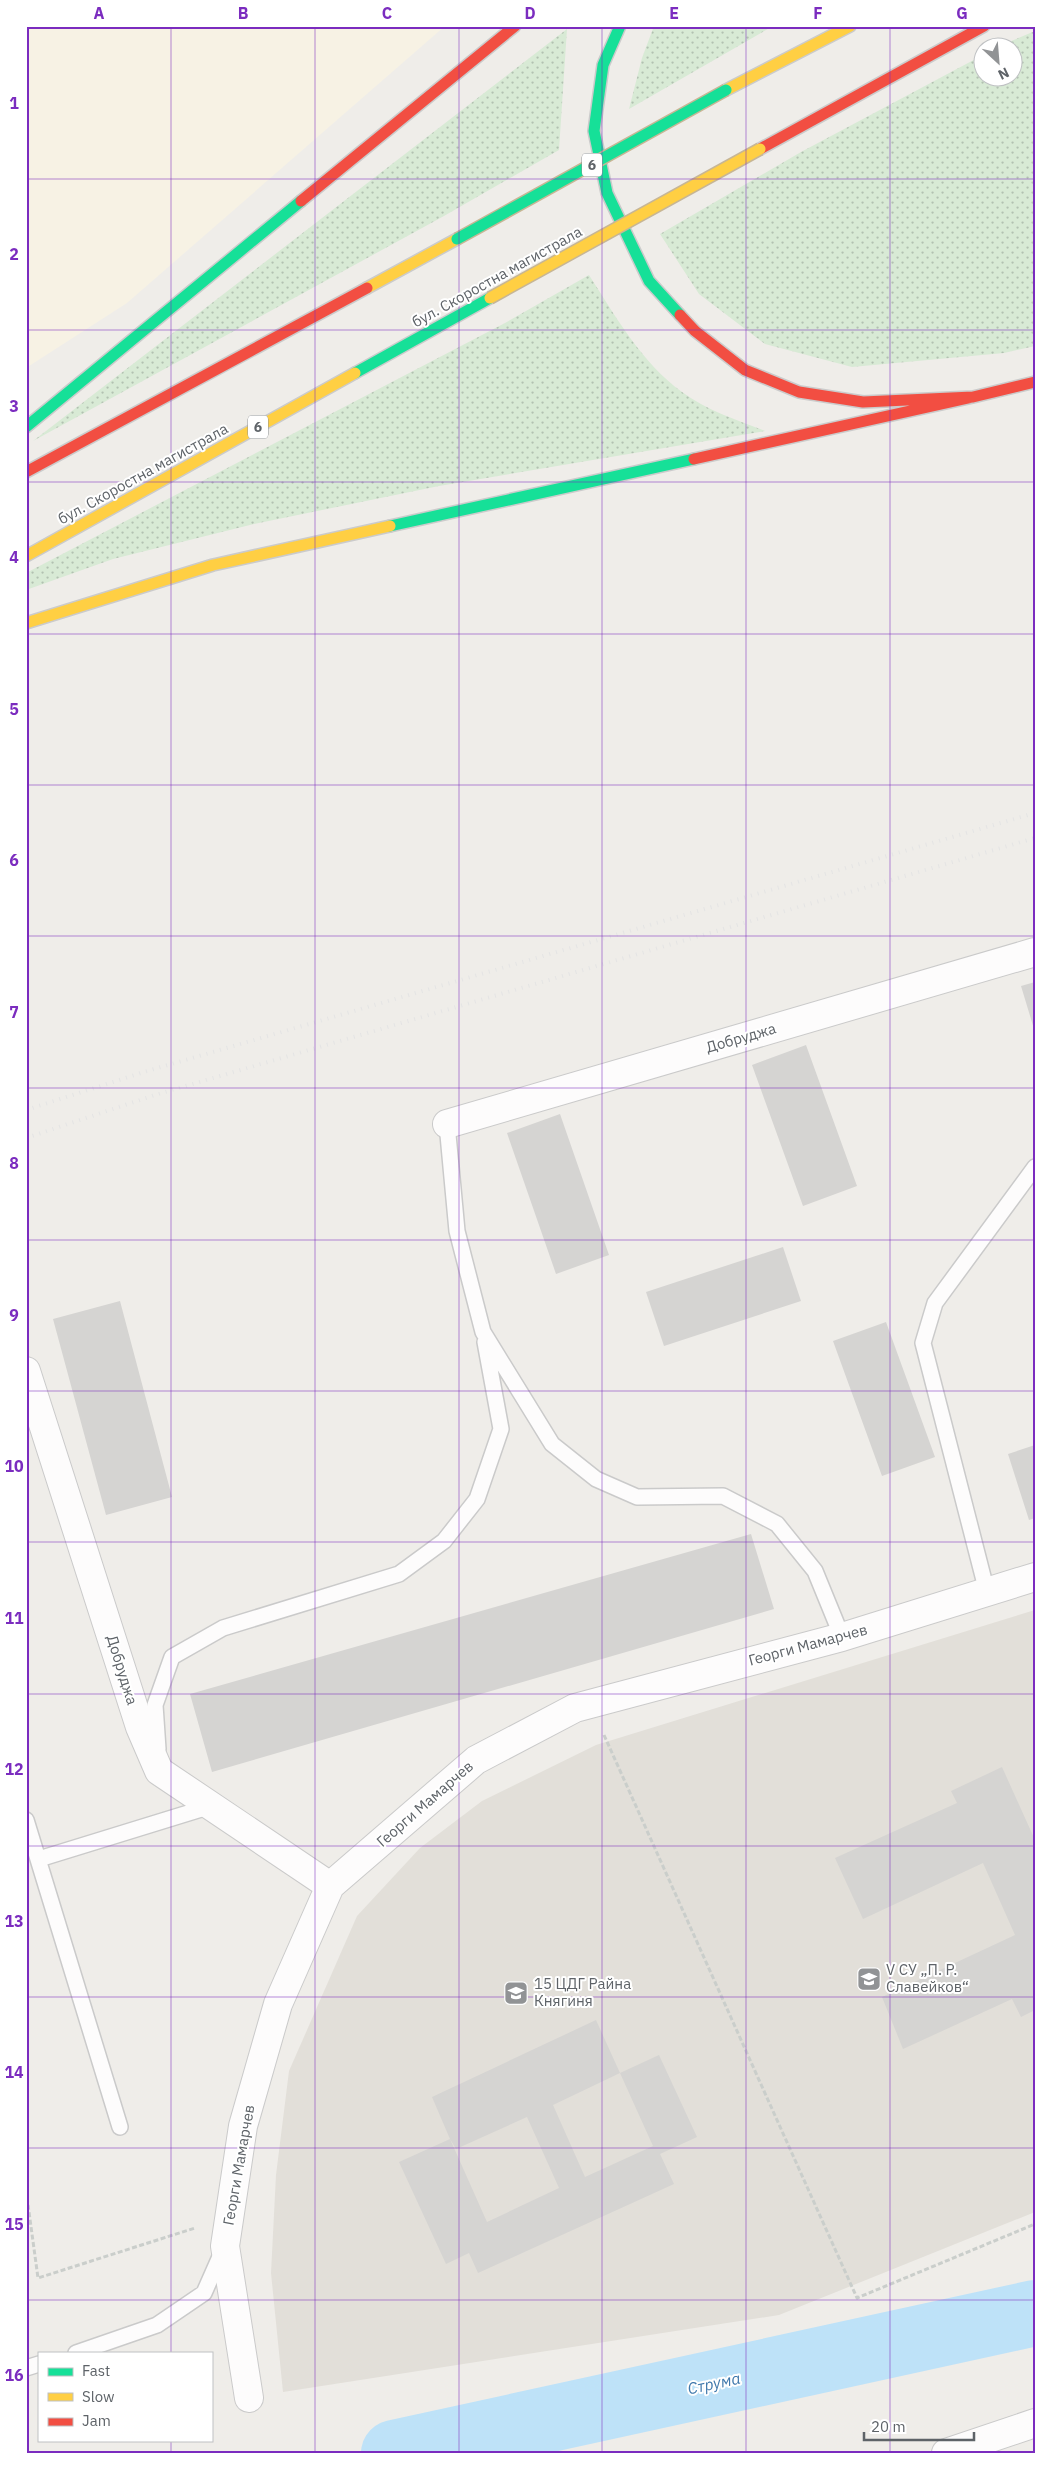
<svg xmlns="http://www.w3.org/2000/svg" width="1061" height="2479" viewBox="0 0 1061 2479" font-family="'IBM Plex Sans',sans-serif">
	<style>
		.commercial { fill: #f7f2e4 }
		.education { fill: #e2dfd9 }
		.grass { fill: url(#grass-dots) }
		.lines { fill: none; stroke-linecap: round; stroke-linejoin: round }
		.river { stroke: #bee2f8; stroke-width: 66 }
		.building { fill: #d5d4d2 }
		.lane-casing { stroke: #cacaca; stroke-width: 18 }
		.street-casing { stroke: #cacaca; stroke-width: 30 }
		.fast-casing { stroke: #cbcbcb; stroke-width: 14 }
		.slow-casing { stroke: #cbcbcb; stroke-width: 14 }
		.jam-casing { stroke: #cbcbcb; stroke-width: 14 }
		.path { stroke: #cacecb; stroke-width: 3; stroke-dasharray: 5 2.5; stroke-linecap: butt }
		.lane { stroke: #fdfcfc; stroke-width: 15 }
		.street { stroke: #fdfcfc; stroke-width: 28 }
		.fast { stroke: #16e098; stroke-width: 11 }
		.slow { stroke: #ffcf43; stroke-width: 11 }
		.jam { stroke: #f24e42; stroke-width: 11 }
		.rail { stroke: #e4e4e4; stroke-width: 4; stroke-dasharray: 1 6; stroke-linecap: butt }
		.fast-bridge-casing { stroke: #c7b695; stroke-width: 14; stroke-linecap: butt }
		.slow-bridge-casing { stroke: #c7b695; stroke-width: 14; stroke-linecap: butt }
		.fast-bridge { stroke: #16e098; stroke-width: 11 }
		.slow-bridge { stroke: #ffcf43; stroke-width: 11 }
		.grid { fill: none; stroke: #7b2cbf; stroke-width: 1; stroke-opacity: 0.55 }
		.labels { text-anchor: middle; stroke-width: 4; stroke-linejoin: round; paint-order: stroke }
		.shield { fill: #fff; stroke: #8e9295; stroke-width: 1 }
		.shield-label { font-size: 14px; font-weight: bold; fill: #5e6368 }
		.street-label { font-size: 15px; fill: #5e6368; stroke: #fff }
		.poi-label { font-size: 15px; fill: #5e6368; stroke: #fff; text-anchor: start }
		.water-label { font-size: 16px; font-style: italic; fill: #4079ac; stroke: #fff }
		.neatline { fill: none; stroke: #7b2cbf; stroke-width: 2 }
		.grid-label { font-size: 16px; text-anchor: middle; font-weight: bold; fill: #7b2cbf }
	</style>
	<defs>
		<pattern id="grass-dots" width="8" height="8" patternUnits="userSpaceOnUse" patternTransform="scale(1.25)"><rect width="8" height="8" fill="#d8ead5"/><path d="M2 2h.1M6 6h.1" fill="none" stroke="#b2c1b1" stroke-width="1.8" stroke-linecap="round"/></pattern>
	</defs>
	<rect width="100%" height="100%" fill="#efede9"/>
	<path class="commercial" d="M26 26H445L127 303 26 368Z"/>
	<path class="education" d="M1035 1610V2212L779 2315 283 2392 271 2273 276 2175 289 2071 357 1916 420 1848 482 1801 596 1745Z"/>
	<path class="grass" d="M654 26H773L629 109 642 58Z
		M567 29 559 150 444 216 33 441Z
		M1035 31V346L1004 353 852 367 765 344 699 294 660 234 801 152 983 55 984 78H1014V48L997 47Z
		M589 275C616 317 641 362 682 392 706 410 737 420 765 431L439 486 254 524 113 559 26 590V573L505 323Z"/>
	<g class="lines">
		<path class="river" d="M394 2453 1035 2313"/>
	</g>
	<path class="building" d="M1035 982V1029H1034L1021 986Z
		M806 1045 857 1186 803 1206 752 1065Z
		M560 1114 609 1255 556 1274 507 1133Z
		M783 1247 801 1301 664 1346 646 1292Z
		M120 1301 172 1497 106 1515 53 1319Z
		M886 1322 935 1457 882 1476 833 1341Z
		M1035 1445V1518L1029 1520 1008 1454Z
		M751 1534 774 1609 212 1772 190 1694Z
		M1002 1767 1035 1840V2010L1021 2017 1012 1999 903 2049 882 1997 1015 1935 983 1863 863 1919 835 1858 957 1803 951 1791Z
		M596 2020 620 2073 553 2105 585 2177 653 2146 620 2073 659 2055 697 2137 660 2154 674 2184 478 2273 469 2253 446 2264 399 2162 450 2139 487 2222 559 2188 527 2117 456 2149 450 2139 432 2097Z"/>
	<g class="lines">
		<g class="lane-casing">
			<path id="lane" d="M447 1124 457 1231 483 1332 552 1444 596 1479 637 1497 723 1496 777 1524 815 1571 842 1637
				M987 1592 923 1343 935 1303 1035 1167
				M158 1749 155 1705 172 1657 223 1628 399 1574 444 1541 477 1499 501 1429 485 1342
				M26 1820 120 2127
				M39 1859 211 1806
				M76 2353 157 2325 204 2293 223 2250
				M26 2368 39 2364"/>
		</g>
		<g class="street-casing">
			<path id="street" d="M447 1124 1035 952
				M26 1371 140 1727 159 1771 330 1886
				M249 2398 225 2246 243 2126 278 2004 330 1886 476 1760 575 1708 842 1637 1035 1577
				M946 2453 1035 2423"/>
		</g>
		<g class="fast-casing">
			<path id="fast" d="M620 26 603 65 594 131 607 193 649 281 680 315
				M355 373 490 298
				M26 427 301 201
				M390 526 694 459"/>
		</g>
		<g class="slow-casing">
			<path id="slow" d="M726 90 850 26
				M367 288 457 239
				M26 556 355 373
				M26 623 213 565 390 526"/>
		</g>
		<g class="jam-casing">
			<path id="jam" d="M760 149 984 26
				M301 201 515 26
				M680 315 695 331 745 370 799 392 863 402 973 397 1035 382
				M694 459 973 397
				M26 472 367 288"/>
		</g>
		<path class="path" d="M604 1735 857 2298 1035 2224
			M26 2190 38 2278 195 2228"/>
		<use href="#lane" class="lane"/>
		<use href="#street" class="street"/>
		<use href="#fast" class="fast"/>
		<use href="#slow" class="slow"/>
		<use href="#jam" class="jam"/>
		<path class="rail" d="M26 1110 144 1072 1035 813
			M26 1138 155 1095 1035 838"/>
		<g class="fast-bridge-casing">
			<path id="fast-bridge" d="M457 239 726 90"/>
		</g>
		<g class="slow-bridge-casing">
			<path id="slow-bridge" d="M490 298 760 149"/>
		</g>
		<use href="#fast-bridge" class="fast-bridge"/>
		<use href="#slow-bridge" class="slow-bridge"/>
	</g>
	<path class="grid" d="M171 26V2353M315 26V2453M459 26V2453M602 26V2453M746 26V2453M890 26V2453M26 179H1035M26 330H1035M26 482H1035M26 634H1035M26 785H1035M26 936H1035M26 1088H1035M26 1240H1035M26 1391H1035M26 1542H1035M26 1694H1035M26 1846H1035M26 1997H1035M26 2148H1035M26 2300H1035M171 2440V2453"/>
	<defs>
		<g id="school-square" transform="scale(1.25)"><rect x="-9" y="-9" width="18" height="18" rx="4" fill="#919395" stroke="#fff"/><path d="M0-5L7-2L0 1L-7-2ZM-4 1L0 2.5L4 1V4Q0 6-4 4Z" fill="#fff"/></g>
	</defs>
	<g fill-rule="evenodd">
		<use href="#school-square" x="869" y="1979"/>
		<use href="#school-square" x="516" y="1993"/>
	</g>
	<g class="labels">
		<g class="shield">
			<rect x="582" y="153.5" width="20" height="23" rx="4"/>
			<rect x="248" y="415.5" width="20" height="23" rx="4"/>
		</g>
		<g class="shield-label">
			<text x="592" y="170">6</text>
			<text x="258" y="432">6</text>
		</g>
		<g class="street-label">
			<text transform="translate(497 277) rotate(-29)" y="5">бул. Скоростна магистрала</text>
			<text transform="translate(143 474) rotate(-29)" y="5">бул. Скоростна магистрала</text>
			<text transform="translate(741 1038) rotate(-16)" y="5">Добруджа</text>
			<text transform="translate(808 1645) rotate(-15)" y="5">Георги Мамарчев</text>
			<text transform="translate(122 1670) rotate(73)" y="5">Добруджа</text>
			<text transform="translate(425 1804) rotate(-41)" y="5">Георги Мамарчев</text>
			<text transform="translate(239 2165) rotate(-80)" y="5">Георги Мамарчев</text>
		</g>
		<g class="poi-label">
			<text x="886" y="1975">V СУ „П. Р.<tspan x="886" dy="17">Славейков“</tspan></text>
			<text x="534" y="1989">15 ЦДГ Райна<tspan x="534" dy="17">Княгиня</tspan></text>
		</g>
		<g class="water-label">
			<text transform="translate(714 2383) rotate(-12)" y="6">Струма</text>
		</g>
	</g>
	<rect width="1061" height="2479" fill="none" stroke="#ffffff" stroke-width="55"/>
	<rect x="38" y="2352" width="175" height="90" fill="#ffffff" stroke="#bfc1c3"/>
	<rect x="48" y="2368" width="25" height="8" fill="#16e098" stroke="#bfc1c3"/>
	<text x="82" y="2376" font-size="15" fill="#5e6368">Fast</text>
	<rect x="48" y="2393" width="25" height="8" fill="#ffcf43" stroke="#bfc1c3"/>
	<text x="82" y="2402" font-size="15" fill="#5e6368">Slow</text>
	<rect x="48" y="2418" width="25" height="8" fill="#f24e42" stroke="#bfc1c3"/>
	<text x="82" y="2426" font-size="15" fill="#5e6368">Jam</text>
	<g transform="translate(998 62) rotate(154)"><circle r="24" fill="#ffffff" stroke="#bfc1c3"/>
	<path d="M0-4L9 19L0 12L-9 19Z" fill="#919395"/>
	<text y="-8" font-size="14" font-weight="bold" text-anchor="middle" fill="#5e6368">N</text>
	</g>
	<path d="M864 2432v8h110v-8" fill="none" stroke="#5e6368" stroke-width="2.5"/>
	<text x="871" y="2432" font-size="15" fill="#5e6368" stroke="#ffffff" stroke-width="4" paint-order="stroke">20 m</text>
	<rect x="28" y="28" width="1006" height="2424" class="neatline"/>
	<g class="grid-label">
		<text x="99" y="19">A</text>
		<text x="243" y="19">B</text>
		<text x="387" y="19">C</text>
		<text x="530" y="19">D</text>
		<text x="674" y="19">E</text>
		<text x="818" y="19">F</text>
		<text x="962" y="19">G</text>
		<text x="14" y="109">1</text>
		<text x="14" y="260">2</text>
		<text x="14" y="412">3</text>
		<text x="14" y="563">4</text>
		<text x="14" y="715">5</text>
		<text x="14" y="866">6</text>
		<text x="14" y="1018">7</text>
		<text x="14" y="1169">8</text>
		<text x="14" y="1321">9</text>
		<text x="14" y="1472">10</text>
		<text x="14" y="1624">11</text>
		<text x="14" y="1775">12</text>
		<text x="14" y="1927">13</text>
		<text x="14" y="2078">14</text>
		<text x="14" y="2230">15</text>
		<text x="14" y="2381">16</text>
	</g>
</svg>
